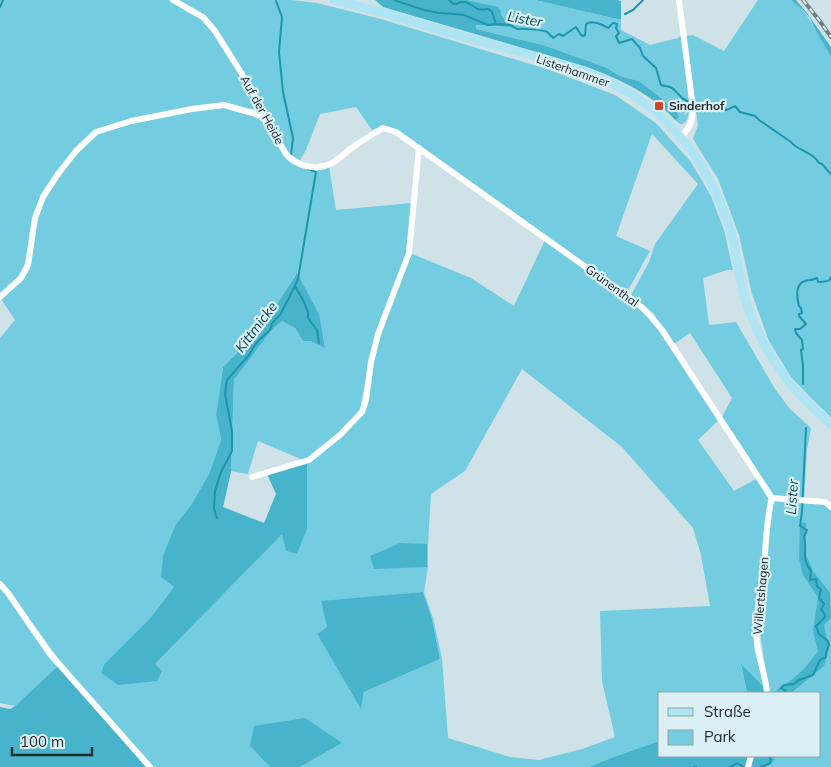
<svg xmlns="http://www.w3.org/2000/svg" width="831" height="767" viewBox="0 0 831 767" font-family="Mulish,sans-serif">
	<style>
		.green { fill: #74cce0; fill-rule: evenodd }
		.forest { fill: #47b4cb }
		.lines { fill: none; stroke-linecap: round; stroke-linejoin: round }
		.stream { stroke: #1d96ad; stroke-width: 2 }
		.minor { stroke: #fff; stroke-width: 6 }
		.major { stroke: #afe5f2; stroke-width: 9 }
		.rail-casing { stroke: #717f82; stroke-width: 4 }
		.rail { stroke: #dbf0f5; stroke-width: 2; stroke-dasharray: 5.5; stroke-linecap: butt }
		.poi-dot { fill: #d04626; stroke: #dbf0f5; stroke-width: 2 }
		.labels { text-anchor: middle; stroke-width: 4.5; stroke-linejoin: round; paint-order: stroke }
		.street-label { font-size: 12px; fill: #222a2c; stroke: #dbf0f5 }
		.poi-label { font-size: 12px; font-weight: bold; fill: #222a2c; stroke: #dbf0f5; text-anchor: start }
		.water-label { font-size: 14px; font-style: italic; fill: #034854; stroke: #dbf0f5 }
	</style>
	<rect width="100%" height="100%" fill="#cee2e8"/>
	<path class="green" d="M0 0H169L187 12 202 20 214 34 250 91 256 106 252 109 225 103 94 131 42 196 27 264 20 277 0 296Z
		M176 0H291L317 3 381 19 550 70 615 95 656 123 691 162 711 196 724 230 733 270H727L703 278 709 325 736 322 775 389 790 409 811 428 807 450 804 499 773 496 721 419 732 398 690 333 674 344 653 313 631 295 649 262 655 244 698 184 652 134 616 236 650 251 627 292 384 126 372 130 356 107 320 114 306 150 300 160 288 153 266 115 255 91 218 32Z
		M467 0H535L621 20V30L650 45 678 38 680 36 683 37 691 104 684 115H685L690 109 687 120 683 124H680L675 120 679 118 666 102 639 81 620 76 605 67 543 45 476 29 475 25 509 27 518 31V28L505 20 501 13Z
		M758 0C765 0 785 0 790 0 805 4 823 44 831 57V417L815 402 791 377 769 341 752 294 739 235 718 179 693 139 698 125 685 36 693 35 724 51Z
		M226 108 243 111 260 120 268 128 289 160 298 167 316 171 329 166 336 210 412 203 408 252 369 362 360 410 354 419 310 457 303 460 258 441 248 474 231 471 234 380 270 332 282 321 295 328 303 341H310L325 348 322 332 296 274 260 330 223 367 216 415 221 440 209 474 191 505 176 524 174 587 151 617 105 663 155 664 282 533 286 551 297 553 307 529V463L365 411 373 363 381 335 410 253 471 278 514 306 545 240 647 315 660 332 719 420 698 440 734 491 756 479 768 498 763 567 755 627 764 687 741 665 747 693H660V743L656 742 611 758 589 767H300L342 743 250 746 270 767H152L61 662 3 584 0 581V338L15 320 1 299 21 279 36 218 44 198 59 175 78 153 97 134 132 124 192 110ZM522 369 622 447 693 528 701 555 710 606 600 611 602 681 615 737 582 749 539 760 510 757 448 738 442 658 433 618 424 592 428 567V544L431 494 465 471ZM423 592 432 619 440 659 364 692 361 708 317 634 328 627 321 602Z
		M774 500 820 502 831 508V767H752L755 756H820V693H769L759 626 772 512Z
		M0 587 59 665 15 706 0 703Z"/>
	<path class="forest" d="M375 0H467L470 1 498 7 500 10C502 20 510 23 518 28L519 31 509 27 476 25V29L543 45 605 67 620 76 639 81 666 102 677 113 679 118 675 120C652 94 619 79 587 67L383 7Z
		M535 0H617L621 1V20Z
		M791 0H796L807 13 831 47V57L815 29 810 18 802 9Z
		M297 273 319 314 325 348 310 341H303L295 328 282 321 270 332 234 380 231 472 223 507 264 523 276 494 267 474 307 463V529L297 554 286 551 282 534 155 664 162 671 157 681 118 685 101 673 105 663 151 617 174 587 161 577 163 556 176 524 191 505 209 474 221 440 216 415 223 367 260 330Z
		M800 523H806L805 552 813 571 830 593 831 618 824 625 829 650 824 666 791 693H774C778 687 785 685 790 681 801 673 810 662 818 651L813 631 818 597 803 575 799 559Z
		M400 543 427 544V567L374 569 370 556Z
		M423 592 432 619 440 659 364 692 361 709 317 634 327 627 321 601Z
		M741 664 764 687 767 693H747Z
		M59 665 146 767H0V707L10 709 15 706Z
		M305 718 342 743 300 767H270L250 746 254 726Z
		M656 742 660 743V756H775L773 762 767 767H589L611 758Z"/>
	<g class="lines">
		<path class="stream" d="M394 0 424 10 439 13 454 14 464 15 488 25 496 24
			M449 0C456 8 456 2 463 2 468 1 473 7 478 9 482 10 486 9 489 9L492 12 496 24 510 25 517 29C520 28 545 30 547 32 549 33 551 36 553 38L559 34 563 36 576 27 581 35 583 36 585 35 586 24C592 20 602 24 608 28L613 23 617 24 616 28 619 33 616 36 619 43 632 39 640 48 643 56 656 68 661 85C664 86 667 86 670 87 677 90 678 97 687 101
			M276 1 282 17 279 52 283 92 293 138 291 155
			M0 7 3 0
			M625 14 633 10 643 0
			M698 105 703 109 710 111 714 107C723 113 726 110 735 106L740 112 755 116 759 120 791 142C798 151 813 152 819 163L822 164 831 174
			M295 286 303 300 308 312V318L317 330 319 343
			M803 384V366L801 350 803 349 802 340 796 333 795 329H800L806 324 799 316V314L802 313 801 308 799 306C797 298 795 284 805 281 810 280 813 280 817 278L818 282C823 281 829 283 831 277
			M217 518 214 509 215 491 221 472 232 451V431L225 394 227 380 249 355 254 346 259 340 270 330 272 323 280 315 294 288 298 279 316 172 308 169
			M784 693 786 691 781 688 784 685 794 684 799 680 813 675 820 660 826 657V652L829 645 828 641 819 634 816 626 825 617 824 613 821 609 824 604 819 598 821 590 817 586 816 579 810 580 811 571C800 558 808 549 804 537L807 530 800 526 802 511 806 428
			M694 767H696
			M731 767 737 763 744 767
			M761 767 770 763 771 759 768 756"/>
		<path class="minor" d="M173 0 203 17 215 31 252 90 263 116 286 154C296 166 316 171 330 164 337 161 343 155 349 150 360 142 371 135 383 128L396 132 618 290C636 300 650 314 662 330L772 498
			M679 0 693 108C692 123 691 126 681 137
			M0 297 21 278 28 265 35 218 43 197 58 174 76 151 96 132 131 121 192 109 224 105 263 116
			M252 477 309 460 340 435 362 412 366 400 371 362 378 334 409 253 419 148
			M772 498 825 502 831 507
			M0 584 8 593 50 654 150 767
			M767 693C766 676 759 661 757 644 754 619 761 592 764 567 766 544 766 520 772 498
			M748 767 751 756"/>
		<path class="major" d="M334 0C383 11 431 28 479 41 525 54 573 64 615 85 673 114 711 169 730 229 736 249 738 271 743 292 758 345 788 389 831 424"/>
		<g class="rail-casing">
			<path id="rail" d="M803 0 819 20 831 37"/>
		</g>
		<use href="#rail" class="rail"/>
	</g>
	<rect class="poi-dot" x="654" y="101" width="10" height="10" rx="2.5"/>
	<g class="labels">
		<g class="street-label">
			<text transform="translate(573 71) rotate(19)" y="4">Listerhammer</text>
			<text transform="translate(262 110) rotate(61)" y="4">Auf der Heide</text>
			<text transform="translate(612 286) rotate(36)" y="4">Grünenthal</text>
			<text transform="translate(761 596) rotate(-85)" y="4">Willertshagen</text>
		</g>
		<g class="poi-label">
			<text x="669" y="110">Sinderhof</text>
		</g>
		<g class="water-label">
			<text transform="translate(525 19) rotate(10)" y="5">Lister</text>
			<text transform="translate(256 327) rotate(-53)" y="5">Kittmicke</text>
			<text transform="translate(792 497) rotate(-86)" y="5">Lister</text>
		</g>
	</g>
	<rect x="658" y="692" width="162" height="65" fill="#dbf0f5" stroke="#91a1a5"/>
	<rect x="668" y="708" width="25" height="8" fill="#afe5f2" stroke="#91a1a5"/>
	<text x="704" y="717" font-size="15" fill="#222a2c">Straße</text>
	<rect x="668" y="730" width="25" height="15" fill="#74cce0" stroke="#91a1a5"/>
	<text x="704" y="742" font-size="15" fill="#222a2c">Park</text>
	<path d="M12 747v8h80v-8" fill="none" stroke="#222a2c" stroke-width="2.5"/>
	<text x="20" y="747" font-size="15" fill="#222a2c" stroke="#dbf0f5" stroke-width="4" paint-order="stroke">100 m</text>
</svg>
